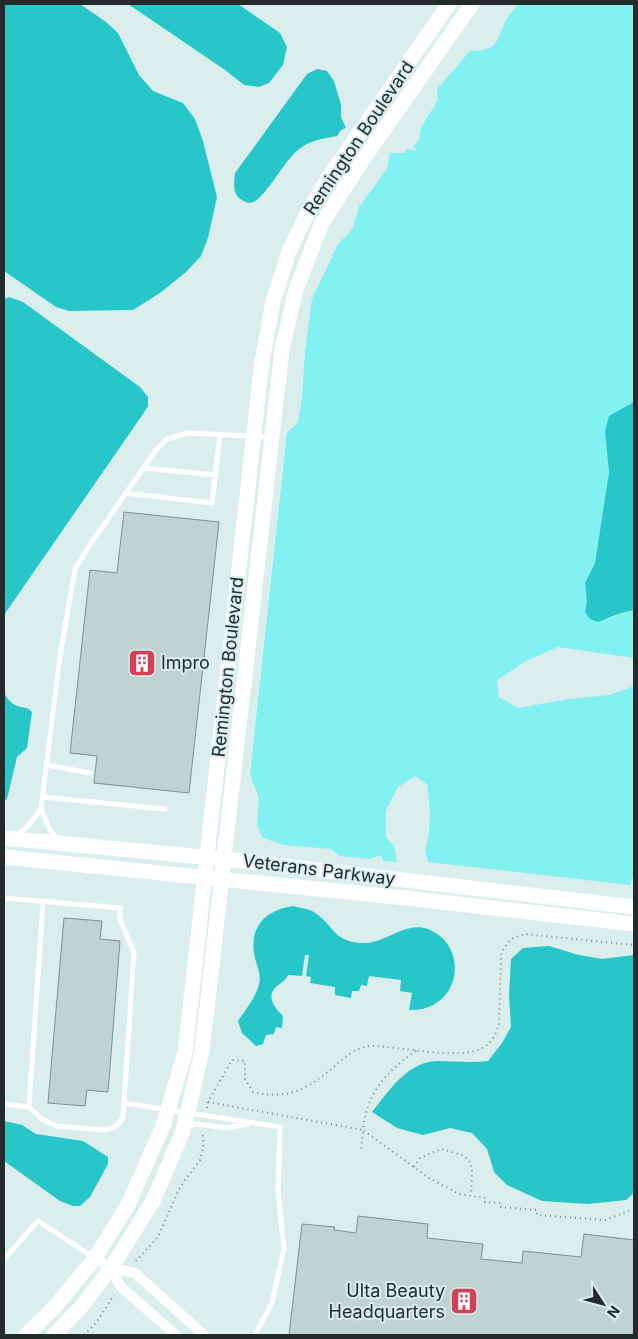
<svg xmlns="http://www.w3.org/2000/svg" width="638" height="1339" viewBox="0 0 638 1339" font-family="Inter,sans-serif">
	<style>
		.green { fill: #81f1f1 }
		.water { fill: #27c7c9 }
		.building { fill: #bfd3d3; stroke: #7f9191 }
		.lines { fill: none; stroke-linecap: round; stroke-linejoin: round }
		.path { stroke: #788585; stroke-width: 2; stroke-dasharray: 1 4; stroke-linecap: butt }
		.lane { stroke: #fff; stroke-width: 5 }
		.street { stroke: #fff; stroke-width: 10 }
		.secondary { stroke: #fff; stroke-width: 15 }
		.labels { text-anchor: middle; stroke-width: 4; stroke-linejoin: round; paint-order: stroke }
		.street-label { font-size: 18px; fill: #242b2b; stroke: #daeeee }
		.poi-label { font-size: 18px; fill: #242b2b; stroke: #daeeee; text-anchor: start }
	</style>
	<rect width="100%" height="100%" fill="#daeeee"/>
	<path class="green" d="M518 4H634V402L629 404 605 430 609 472 595 563 585 583 587 601 585 612 609 619 621 613 634 610V658L558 647 526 661 497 680 499 697 518 708 569 699 610 695 634 686V844C633 853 635 860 634 869 634 874 632 880 630 885L428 862 425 850 429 834 430 811 427 784 415 776 398 787 386 811V837L394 846 397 862 383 861 381 855 370 859 339 856 331 849 284 845 263 838 257 826 259 798 250 774 287 433 298 422 302 399 305 351 312 299 338 244 352 230 359 207 387 169 390 153H404L407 149 418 151 413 147 419 140 421 128 438 100 437 89 470 51C503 50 494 40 508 17 511 12 515 8 518 4Z"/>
	<path class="water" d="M4 4H80L106 22 118 33 139 75 153 91 183 103 195 119 203 141 217 197 208 238 201 256 186 272 160 293 133 310 69 311 56 307 4 271Z
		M128 4H238L280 33 287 47 283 65 269 83 259 87 244 85 225 70Z
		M317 69 327 71 334 81 341 105V117L346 128 341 130 337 136C323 139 309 140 298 150 285 160 265 198 253 202 249 204 245 202 242 200 232 195 234 183 235 173L307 74Z
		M9 297 23 302 140 387 148 397V406L143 414 4 615V299Z
		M634 402V610L621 613 598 622 590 619 585 612 587 601 585 583 595 563 609 472 605 431 609 416Z
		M4 693C6 696 9 701 12 703 19 709 26 705 32 712L27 748 17 757 7 799 4 801Z
		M293 906C302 908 311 909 318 915 335 928 334 941 361 943 389 945 410 912 440 936 462 954 459 990 435 1004 427 1009 418 1010 409 1010L412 993 400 991 401 980 369 976 367 986 361 985 359 991H352L351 998 335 995V987L310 983 311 977 306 976 309 955H305L302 976 288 975C285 981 282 982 277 986 265 996 275 1008 283 1016L282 1028 276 1027 274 1034 266 1035 263 1044 256 1046 242 1033 238 1021C246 1009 256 997 259 984 262 973 255 963 254 953 250 925 267 910 293 906Z
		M549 946 579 955 602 959 634 955V1193L626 1200 588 1204 542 1201 507 1185 494 1172 487 1149 472 1133 450 1128 423 1135 397 1128 372 1112C389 1091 407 1062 437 1061 454 1061 470 1063 488 1061L502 1043 511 1027 509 995 511 959 523 948Z
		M4 1121 22 1125 36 1134 83 1141 108 1157V1164L90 1197 80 1206H73L60 1201 4 1161Z"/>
	<path class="building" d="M124 512 219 522 189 793 94 783 97 756 70 753 90 570 117 573Z
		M64 918 102 921 100 939 120 941 108 1092 87 1090 85 1106 48 1103Z
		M358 1216 428 1224 427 1238 483 1244 481 1259 522 1263 523 1251 581 1257 584 1234 634 1240V1335H289L302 1224 335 1227 334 1230 356 1233Z"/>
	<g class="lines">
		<path class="path" d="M416 1051C387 1071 366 1093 363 1130L429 1178 459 1194 486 1198 485 1202 501 1203V1207L537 1210V1215L605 1220 634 1209
			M208 1102 363 1130 361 1152
			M207 1108 208 1102 232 1060 245 1061V1079L253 1092C289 1101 309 1088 336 1065 346 1056 358 1046 372 1046 399 1046 460 1061 482 1048 492 1043 496 1034 499 1024L501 958 502 951 511 939 525 934 634 945
			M414 1167 420 1158 441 1149 462 1155 469 1160 472 1169 471 1195
			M136 1261 158 1237 180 1187 200 1160 204 1143 202 1132
			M84 1335 96 1323 114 1295"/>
		<path class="lane" d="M143 468 216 475
			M125 493 212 503 220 434
			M47 765 90 773
			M43 797 165 809
			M41 809 60 656 75 569 89 546 156 450 167 439 188 433 270 437
			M16 836 27 827 41 809 50 830 57 839
			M4 898 120 908V920L134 952 123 1117C118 1126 113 1129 103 1130L57 1126 42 1119 29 1107 4 1104
			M124 1103 280 1127 278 1193 284 1248 272 1303 255 1335
			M29 1107 43 902
			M185 1128 196 1124 227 1128 248 1124
			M4 1259 38 1221 93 1257"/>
		<path class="street" d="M95 1258 111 1268 135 1273 204 1335
			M111 1268 121 1287 176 1335"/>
		<path class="secondary" d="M4 838 224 859 634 907
			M4 857 406 898 634 924
			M26 1335 54 1308 95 1258 128 1205 163 1126 185 1053 262 362 273 301 290 249 309 210 328 178 449 4
			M54 1335 81 1307 111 1268 153 1201 183 1131 202 1051 282 349 296 289 321 225 362 161 472 4"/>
	</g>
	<defs>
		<g id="building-square" transform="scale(1.4375)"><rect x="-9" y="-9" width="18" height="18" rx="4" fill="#d14157" stroke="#daeeee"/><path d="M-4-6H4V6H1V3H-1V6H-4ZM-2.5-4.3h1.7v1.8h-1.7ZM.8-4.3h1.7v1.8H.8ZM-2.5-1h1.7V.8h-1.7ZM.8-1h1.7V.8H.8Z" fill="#fff"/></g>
	</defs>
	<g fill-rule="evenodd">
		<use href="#building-square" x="142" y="663"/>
		<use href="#building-square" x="464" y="1301"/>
	</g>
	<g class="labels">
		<g class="street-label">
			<text transform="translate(359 138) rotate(-56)" y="6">Remington Boulevard</text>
			<text transform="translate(228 667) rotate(-84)" y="6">Remington Boulevard</text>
			<text transform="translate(319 870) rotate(7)" y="6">Veterans Parkway</text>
		</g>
		<g class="poi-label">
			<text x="161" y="669">Impro</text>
			<text x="445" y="1297" text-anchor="end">Ulta Beauty<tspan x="445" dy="21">Headquarters</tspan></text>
		</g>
	</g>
	<rect width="638" height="1339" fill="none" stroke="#242b2b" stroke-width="10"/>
	<g transform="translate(603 1304) rotate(126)" stroke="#daeeee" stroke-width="4" paint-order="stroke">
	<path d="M0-4L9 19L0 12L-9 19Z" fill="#242b2b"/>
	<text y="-8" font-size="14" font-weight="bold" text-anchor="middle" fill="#242b2b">N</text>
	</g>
</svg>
